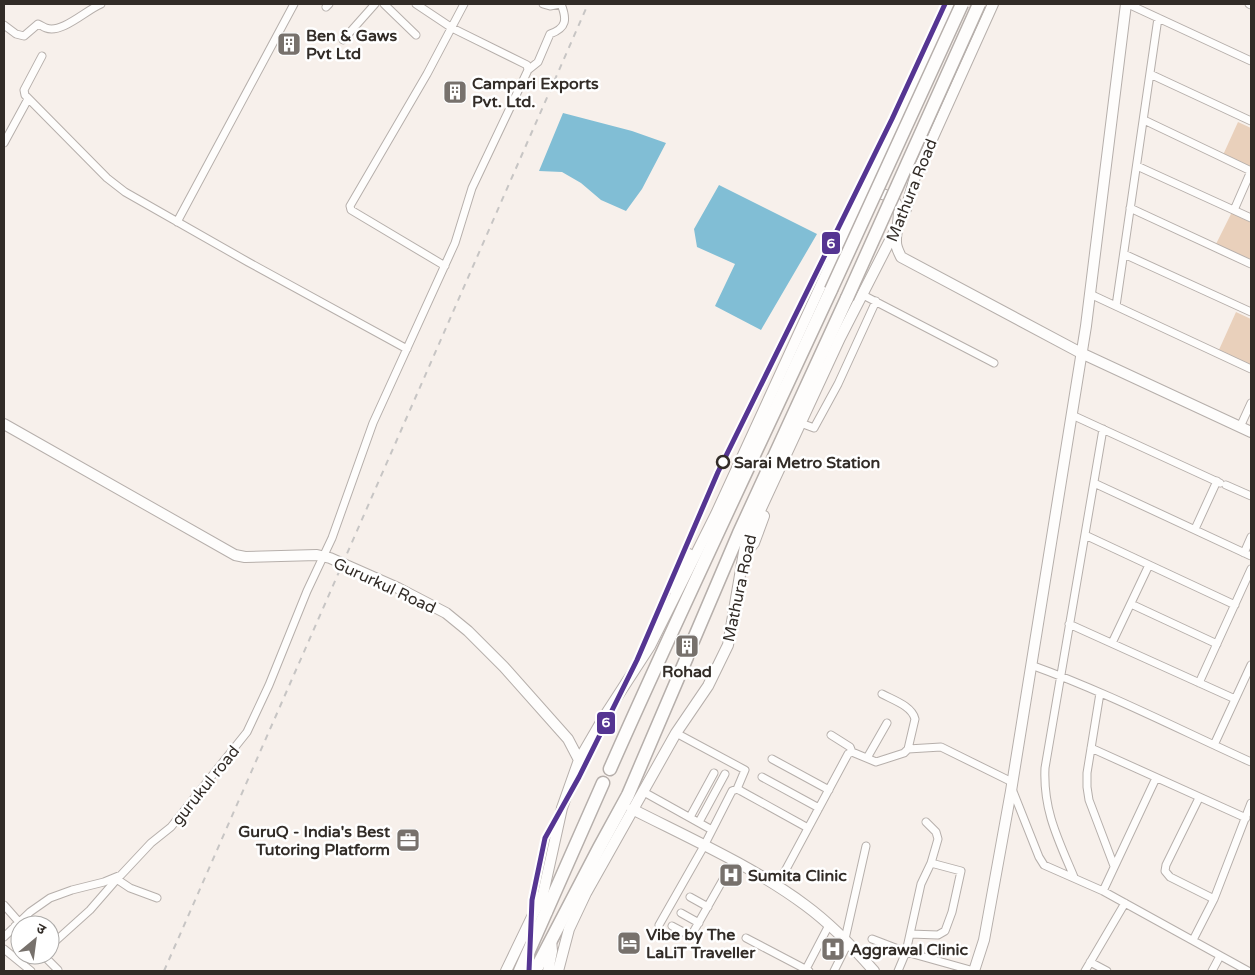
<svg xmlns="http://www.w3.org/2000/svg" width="1255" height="975" viewBox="0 0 1255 975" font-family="'Varela Round','Noto Sans Devanagari',sans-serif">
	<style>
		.green { fill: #e9d0bb }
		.water { fill: #81bed5 }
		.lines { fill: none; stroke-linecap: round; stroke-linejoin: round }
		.street-casing { stroke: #b6afab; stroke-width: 9 }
		.secondary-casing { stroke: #b6afab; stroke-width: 12 }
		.highway-casing { stroke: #b6afab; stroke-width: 15 }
		.street { stroke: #fefdfc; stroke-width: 7 }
		.secondary { stroke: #fefdfc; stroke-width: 10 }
		.highway { stroke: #fefdfc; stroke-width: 12 }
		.rail { stroke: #c7c5c4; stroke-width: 2; stroke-dasharray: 6 6; stroke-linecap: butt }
		.highway-bridge-casing { stroke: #b6afab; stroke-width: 15; stroke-linecap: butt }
		.highway-bridge { stroke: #fefdfc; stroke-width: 12 }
		.metro-1-casing { stroke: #fff; stroke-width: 9 }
		.metro-1 { stroke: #553592; stroke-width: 5 }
		.stop-dot { fill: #fff; stroke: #322c27; stroke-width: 2.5 }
		.labels { text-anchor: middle; stroke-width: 5; stroke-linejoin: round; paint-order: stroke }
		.poi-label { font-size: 16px; font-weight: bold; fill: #322c27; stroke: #fff; text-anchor: start }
		.street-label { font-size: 16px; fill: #322c27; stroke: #fff }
		.stop-label { font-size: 16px; font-weight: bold; fill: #322c27; stroke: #fff; text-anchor: start }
		.line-badge { stroke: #fff; stroke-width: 2 }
		.badge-label { font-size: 14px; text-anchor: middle; font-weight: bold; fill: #fff }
	</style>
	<rect width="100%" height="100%" fill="#f7f0eb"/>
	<path class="green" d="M1238 122 1251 128V168L1223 155Z
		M1232 212 1251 221V262L1215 246Z
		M1236 312 1251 319V367L1218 352Z"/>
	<path class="water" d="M563 113 632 131 666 143 642 189 626 211 601 200 581 183 562 172 539 171Z
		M719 185 817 234 761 330 715 306 735 264 697 247 694 229Z"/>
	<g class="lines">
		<g class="street-casing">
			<path id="street" d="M384 4 416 35
				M543 4 550 6 560 4
				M1128 4 1251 61
				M1249 4 1251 5
				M326 7 329 4
				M4 25 16 34 24 36 38 24C41 25 43 27 46 28 62 34 86 10 101 4
				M343 40 375 4
				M42 56 24 90 25 95 107 178 125 192 248 262 407 349
				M528 70 538 62 550 34C567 28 567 19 561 4
				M1150 74 1251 121
				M1144 120 1251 171 1234 210
				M4 143 28 99
				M1137 166 1251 218
				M1130 208 1251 264
				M177 222 294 4
				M1124 254 1251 312
				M445 266 351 210 350 206 427 74 464 4
				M1090 294 1251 369
				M863 295 994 363
				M1116 306 1158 18
				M1072 415 1220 483
				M806 425 814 428 838 384 876 301
				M1240 427 1251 403
				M1094 483 1251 556
				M1226 485 1251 496
				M1195 529 1217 481
				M1085 535 1235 605
				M1244 553 1251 537
				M1131 604 1217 644
				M1069 624 1235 699
				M1112 643 1149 565
				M1031 665C1106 692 1178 729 1251 762
				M1199 683 1251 569
				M1100 693 1087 773V787L1089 800 1114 866
				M676 733 745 770 737 789
				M831 735 850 747 852 752
				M1214 745 1251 665
				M1091 748 1246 818
				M908 749 941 747 1012 782
				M867 758 887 723
				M772 759 829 790
				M762 777 819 808
				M1012 789 1039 857 1044 865 1103 891 1248 971
				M642 791 712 830
				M1199 798 1166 865 1165 871 1170 877 1214 899
				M690 817 714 773
				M699 822 725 774
				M1074 877C1058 839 1043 810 1045 768L1103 429
				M115 878 130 888 157 898
				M777 886 848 754 852 752 876 762 904 753 908 749 915 719C912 706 893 700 882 694
				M1103 891 1156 778
				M690 897 708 907
				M4 905 19 922
				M681 913 699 923
				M659 925 704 846 732 791 737 789 741 791 808 828
				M15 926 20 932
				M672 926 691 936 733 862
				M910 934 938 935 945 931 952 912 961 871 931 863
				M4 937 30 912 50 898 72 890 104 882 121 875 151 843 171 827 247 732 269 685 307 591 332 538 373 423 455 243 472 188 528 70 527 65 452 28 416 4
				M746 938 809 971
				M845 939 866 846
				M872 939 906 952 974 971
				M1193 940 1214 899 1251 803
				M50 946 90 910 117 879
				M4 949 31 971
				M43 955 58 970
				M1090 962 1107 971
				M805 971 829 925
				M834 971 848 943
				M898 971 906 952 921 884 931 863 938 839 936 832 926 822
				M1085 971 1125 903
				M1212 971 1220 956"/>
		</g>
		<g class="secondary-casing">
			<path id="secondary" d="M869 195C875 193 882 193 888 196 907 205 895 227 896 242 896 248 899 252 901 257L1081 353 1251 432
				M4 424 235 555 245 557 317 555 330 558 398 588 446 613 468 631 504 667 568 739 579 760
				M745 554 754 543 764 516
				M676 593C672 578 683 566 689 554
				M632 809C689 838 754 867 805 905 831 924 853 947 874 971
				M547 912 543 894 562 808 579 760 604 717 650 646 716 514 950 4
				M506 971 543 894
				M548 971 552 951 551 940
				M558 971 569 929 586 893 676 733 708 686 728 645 745 546 752 528 840 338 906 209 915 177 993 4
				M974 971 984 940 1011 791 1086 326 1126 4"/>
		</g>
		<g class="highway-casing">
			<path id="highway" d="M693 641 739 533 847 298
				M610 769C681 608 757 450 831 290
				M520 971 603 783
				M535 971 599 848 628 795 687 657"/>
		</g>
		<use href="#street" class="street"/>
		<use href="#secondary" class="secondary"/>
		<use href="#highway" class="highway"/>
		<path class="rail" d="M164 971 588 4"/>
		<g class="highway-bridge-casing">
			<path id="highway-bridge" d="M831 290 962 4
				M847 298 979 4"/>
		</g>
		<use href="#highway-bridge" class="highway-bridge"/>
		<g class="metro-1-casing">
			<path id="metro-1" d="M529 971 532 900 545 838 579 777 637 660 718 472 892 119 945 4"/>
		</g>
		<use href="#metro-1" class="metro-1"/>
	</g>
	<defs>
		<g id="building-square" transform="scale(1.25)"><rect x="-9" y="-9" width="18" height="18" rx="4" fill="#77716c" stroke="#fff"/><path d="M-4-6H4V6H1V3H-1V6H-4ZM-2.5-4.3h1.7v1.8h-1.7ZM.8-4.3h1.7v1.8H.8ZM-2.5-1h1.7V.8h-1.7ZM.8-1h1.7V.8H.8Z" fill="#fff"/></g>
		<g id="office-square" transform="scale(1.25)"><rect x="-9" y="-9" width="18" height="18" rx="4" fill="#77716c" stroke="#fff"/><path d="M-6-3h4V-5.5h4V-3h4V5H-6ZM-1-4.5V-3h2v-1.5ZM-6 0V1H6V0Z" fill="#fff"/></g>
		<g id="hospital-square" transform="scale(1.25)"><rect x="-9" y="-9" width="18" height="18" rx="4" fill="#77716c" stroke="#fff"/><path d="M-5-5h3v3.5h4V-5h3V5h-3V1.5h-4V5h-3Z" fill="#fff"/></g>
		<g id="hotel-square" transform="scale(1.25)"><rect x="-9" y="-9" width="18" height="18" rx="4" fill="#77716c" stroke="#fff"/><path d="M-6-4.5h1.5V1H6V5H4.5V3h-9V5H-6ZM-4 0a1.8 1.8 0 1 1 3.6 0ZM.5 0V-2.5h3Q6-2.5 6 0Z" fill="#fff"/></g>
	</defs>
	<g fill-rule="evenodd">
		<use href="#building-square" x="289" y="44"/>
		<use href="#building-square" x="455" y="92"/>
		<use href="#building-square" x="687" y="646"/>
		<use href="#office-square" x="408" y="840"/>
		<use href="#hospital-square" x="731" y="875"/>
		<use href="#hotel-square" x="629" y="943"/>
		<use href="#hospital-square" x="833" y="949"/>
	</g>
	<circle class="stop-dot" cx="723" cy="462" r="6"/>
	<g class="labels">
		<g class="poi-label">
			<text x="306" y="41">Ben &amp; Gaws<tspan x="306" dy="18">Pvt Ltd</tspan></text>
			<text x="472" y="89">Campari Exports<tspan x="472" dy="18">Pvt. Ltd.</tspan></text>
			<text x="687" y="677" text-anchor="middle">Rohad</text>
			<text x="390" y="837" text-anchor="end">GuruQ - India's Best<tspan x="390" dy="18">Tutoring Platform</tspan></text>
			<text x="748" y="881">Sumita Clinic</text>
			<text x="646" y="940">Vibe by The<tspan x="646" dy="18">LaLiT Traveller</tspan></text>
			<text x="850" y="955">Aggrawal Clinic</text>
		</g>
		<g class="street-label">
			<text transform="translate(911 190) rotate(-68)" y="6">Mathura Road</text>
			<text transform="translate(385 585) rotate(25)" y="6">Gururkul Road</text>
			<text transform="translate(739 588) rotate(-78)" y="6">Mathura Road</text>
			<text transform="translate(205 785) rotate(-51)" y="6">gurukul road</text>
		</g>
		<g class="stop-label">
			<text x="734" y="468">Sarai Metro Station</text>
		</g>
	</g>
	<g class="line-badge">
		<rect x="821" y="231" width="20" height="24" rx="5" fill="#553592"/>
		<rect x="596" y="711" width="20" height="24" rx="5" fill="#553592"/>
	</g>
	<g class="badge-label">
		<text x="831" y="248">6</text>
		<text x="606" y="727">6</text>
	</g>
	<rect width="1255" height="975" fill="none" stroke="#322c27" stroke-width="10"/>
	<g transform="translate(35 940) rotate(29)"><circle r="24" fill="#ffffff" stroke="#adaba9"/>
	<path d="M0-4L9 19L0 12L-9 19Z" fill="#77716c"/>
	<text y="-8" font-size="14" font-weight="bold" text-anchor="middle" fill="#322c27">उ</text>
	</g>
</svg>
